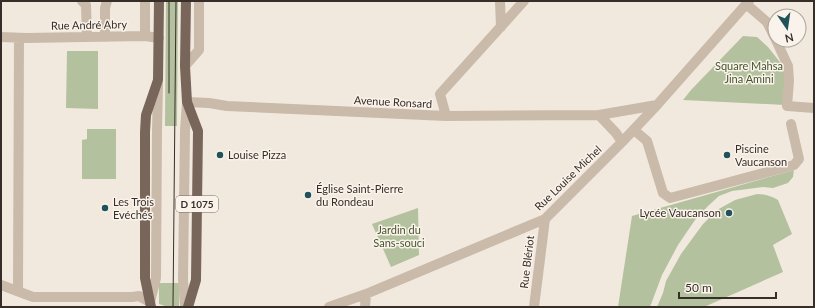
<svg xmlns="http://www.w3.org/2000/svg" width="815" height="308" viewBox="0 0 815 308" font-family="Lato,sans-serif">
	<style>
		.green { fill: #b4c19e }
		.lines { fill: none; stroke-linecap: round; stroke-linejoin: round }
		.minor { stroke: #cabaaa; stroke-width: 10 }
		.major { stroke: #79665b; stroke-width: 10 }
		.tram { stroke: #382e29; stroke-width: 1 }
		.poi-dot { fill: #1f5359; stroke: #faf3eb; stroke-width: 1.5 }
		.labels { text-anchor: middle; stroke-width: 3; stroke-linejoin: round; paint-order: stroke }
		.shield { fill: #faf3eb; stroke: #726963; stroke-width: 1 }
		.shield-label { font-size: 10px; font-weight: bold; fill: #382e29 }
		.street-label { font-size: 11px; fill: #382e29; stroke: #faf3eb }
		.park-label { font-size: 11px; fill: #46562d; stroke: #faf3eb }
		.poi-label { font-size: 11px; fill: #382e29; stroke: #faf3eb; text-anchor: start }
	</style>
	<rect width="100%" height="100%" fill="#f2e9de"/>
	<path class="green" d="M166 1H178L177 126H165Z
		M743 36 757 37 768 47 787 71 785 105 683 100 691 90Z
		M67 51H98V109L66 108Z
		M87 129H116V179H82V140L87 139Z
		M794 170 793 177 788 183 773 188 763 187 732 191 719 196 708 206 695 220 678 245 662 275 650 307H618L632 216Z
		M757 194C765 194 771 196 778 200L792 234 773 245 783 272 704 307H657L663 293 666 281 681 254 703 224 717 210 735 200Z
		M418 208 419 255 391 267 372 224Z
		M159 283H179V307H168L159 304Z"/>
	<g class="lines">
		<path class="minor" d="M82 1 86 5 87 37
			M500 1 501 27
			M746 4 767 22 775 38
			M145 36V1
			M1 37 26 38 145 36 159 38
			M105 37V8L107 1
			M776 40 788 66 789 81 787 106 814 108
			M185 66 199 50V1
			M599 115 657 105
			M446 116 440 94 524 1
			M634 130 647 141 663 193 670 198 794 165 799 159 791 124
			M1 285 33 297H132L139 296 150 302 156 278 157 131 158 84
			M18 291 19 38
			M185 307 183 279 185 131 187 102 209 103 227 106 446 116 599 115 616 133 622 142
			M329 307 366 294 545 219 622 142 657 105 749 1
			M365 307 366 294
			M534 307 545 219"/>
		<path class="major" d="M186 1 185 66 187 102 198 131 196 280 188 307
			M151 307 145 278V132L146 115 158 80 159 1"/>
		<path class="tram" d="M169 93V1
			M173 307 176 1"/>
	</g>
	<g class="poi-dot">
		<circle cx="220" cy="155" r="4"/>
		<circle cx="727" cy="155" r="4"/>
		<circle cx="308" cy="195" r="4"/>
		<circle cx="105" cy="208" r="4"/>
		<circle cx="729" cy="213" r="4"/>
	</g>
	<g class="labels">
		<rect class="shield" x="176" y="196" width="42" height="16" rx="3"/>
		<g class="shield-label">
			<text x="197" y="208">D 1075</text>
		</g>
		<g class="street-label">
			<text transform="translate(89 25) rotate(-1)" y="4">Rue André Abry</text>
			<text transform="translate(393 102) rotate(3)" y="4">Avenue Ronsard</text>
			<text transform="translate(568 178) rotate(-44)" y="4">Rue Louise Michel</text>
			<text transform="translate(527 262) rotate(-83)" y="4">Rue Blériot</text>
		</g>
		<g class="park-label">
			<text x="749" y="70">Square Mahsa<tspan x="749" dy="13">Jina Amini</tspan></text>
			<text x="399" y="234">Jardin du<tspan x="399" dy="13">Sans-souci</tspan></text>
		</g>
		<g class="poi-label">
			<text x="735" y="153">Piscine<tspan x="735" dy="13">Vaucanson</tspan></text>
			<text x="228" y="159">Louise Pizza</text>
			<text x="316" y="193">Église Saint-Pierre<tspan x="316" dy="13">du Rondeau</tspan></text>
			<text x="113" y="206">Les Trois<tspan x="113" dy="13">Evéchés</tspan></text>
			<text x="721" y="217" text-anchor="end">Lycée Vaucanson</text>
		</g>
	</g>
	<rect width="815" height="308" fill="none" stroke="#382e29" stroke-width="4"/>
	<g transform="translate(787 28) rotate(167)"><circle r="19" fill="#faf3eb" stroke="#aca49d"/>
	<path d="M0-3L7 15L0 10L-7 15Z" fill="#1f5359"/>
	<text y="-6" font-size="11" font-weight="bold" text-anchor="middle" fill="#382e29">N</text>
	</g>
	<path d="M679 292v6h97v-6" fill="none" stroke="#382e29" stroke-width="2"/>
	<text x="685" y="292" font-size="12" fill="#382e29" stroke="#faf3eb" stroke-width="3" paint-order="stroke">50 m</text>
</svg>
